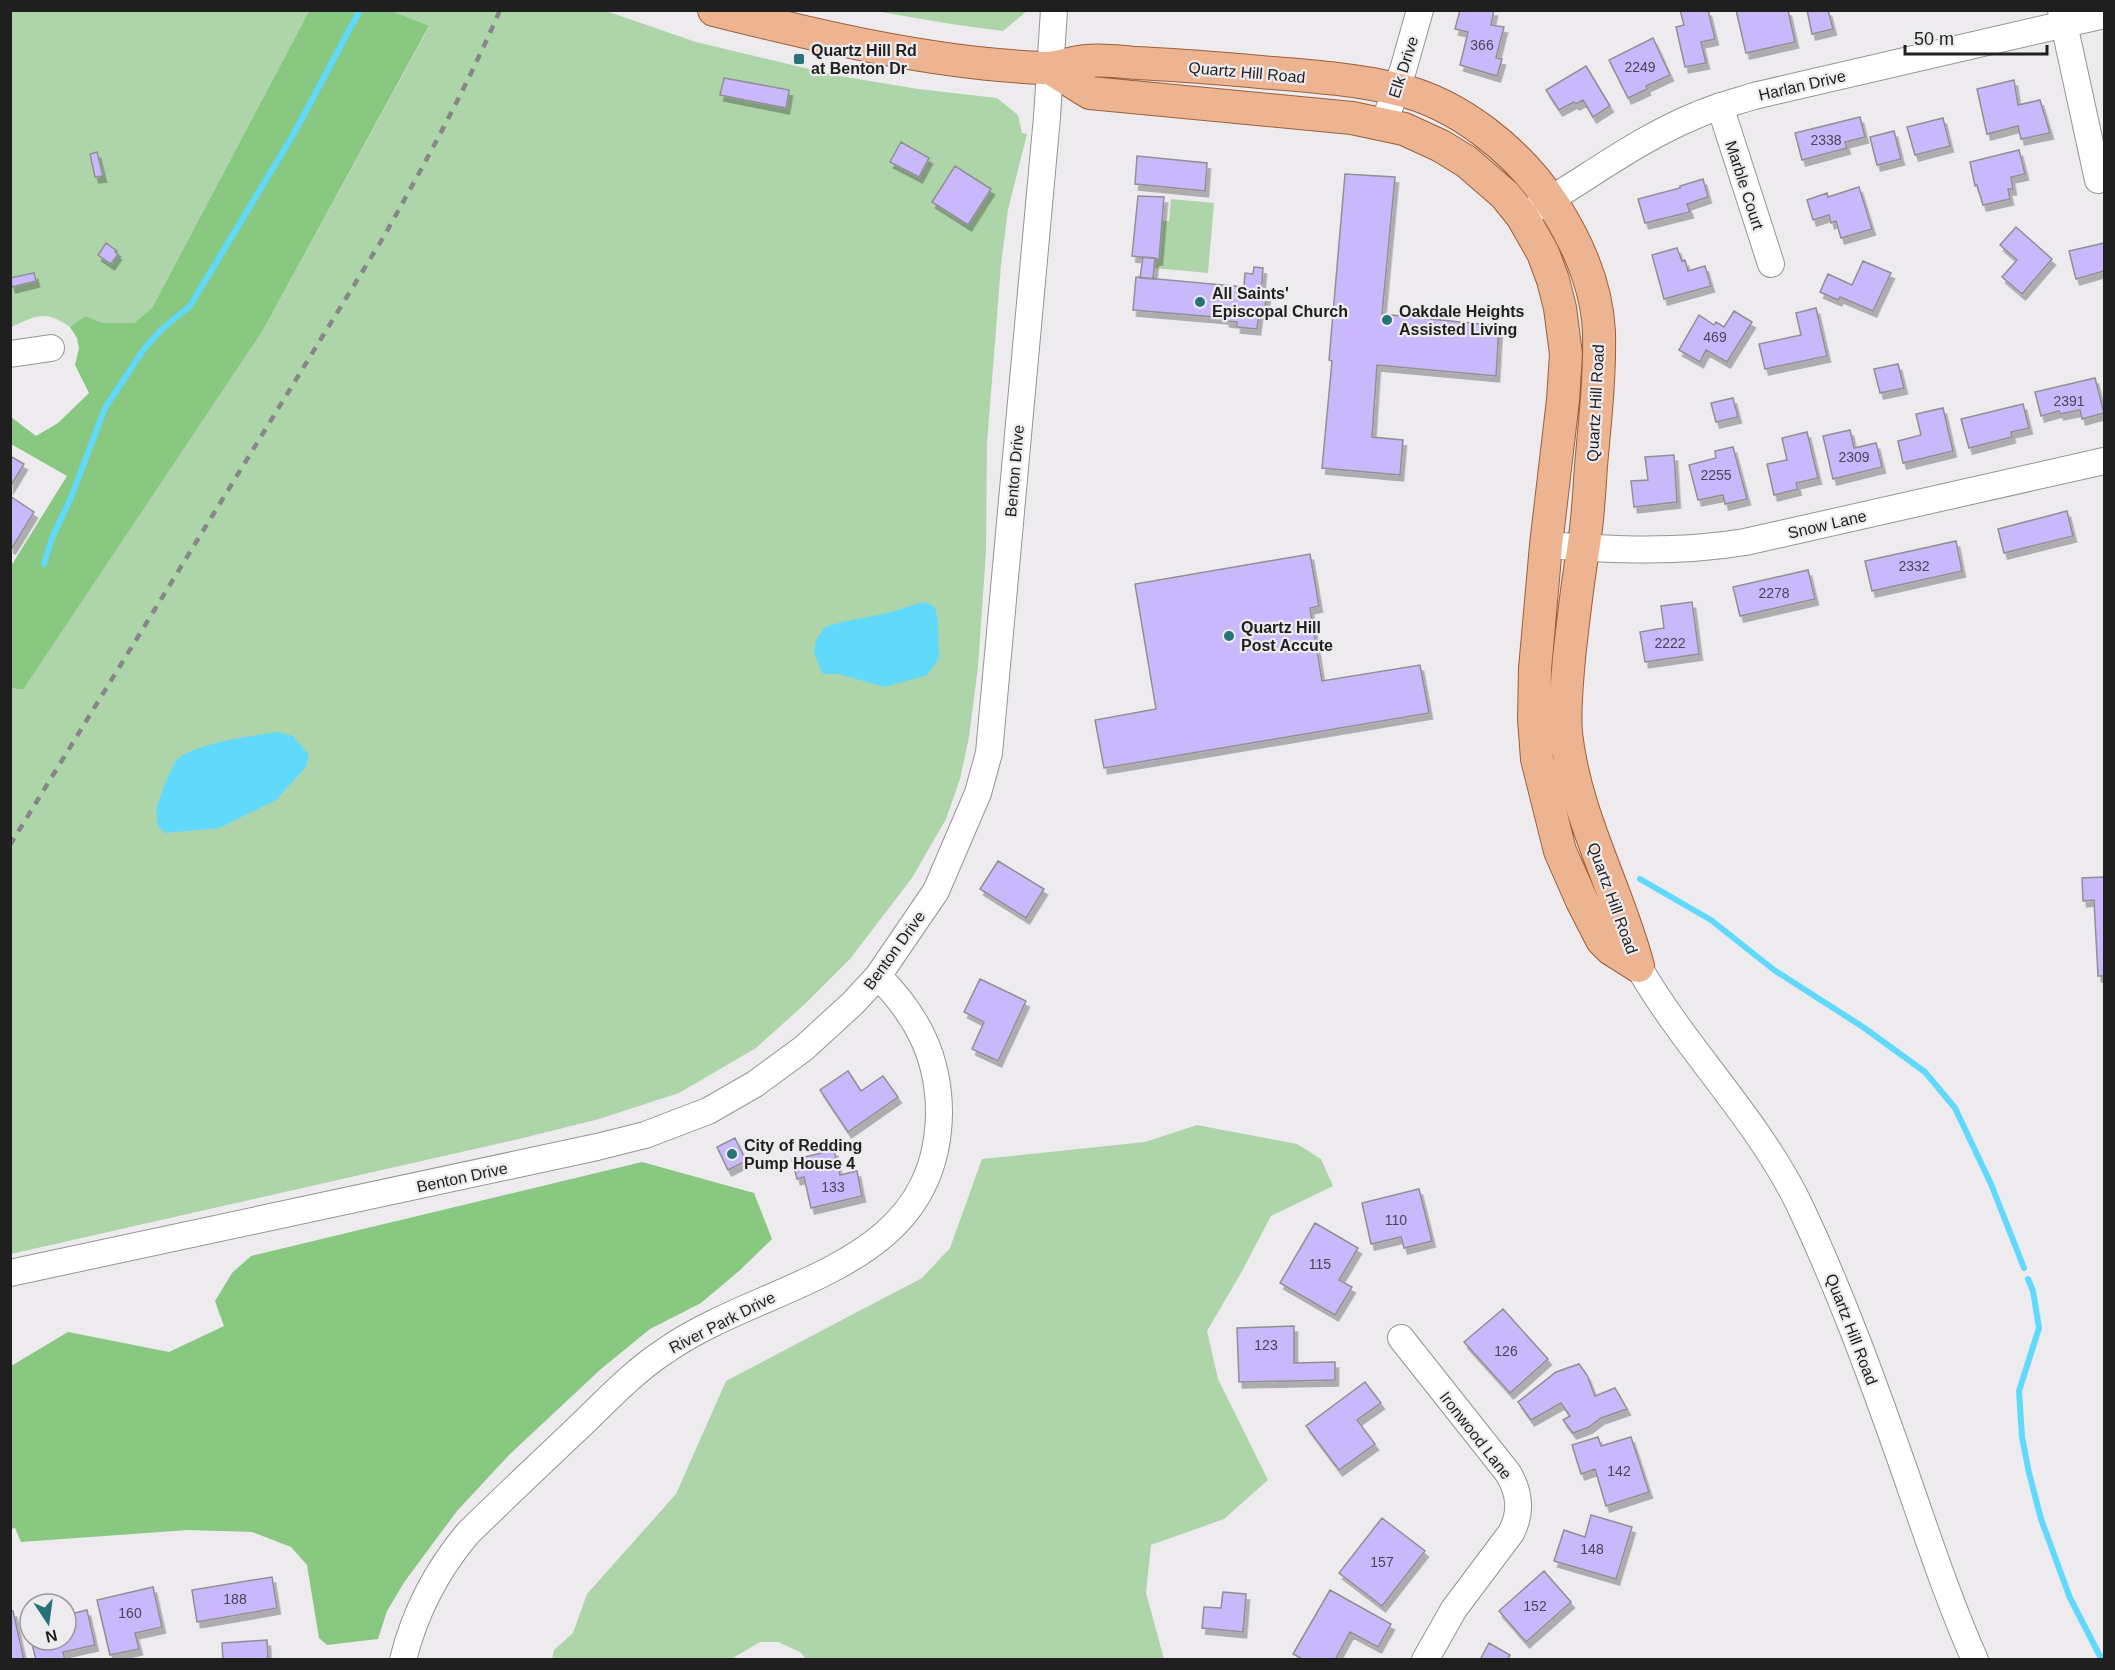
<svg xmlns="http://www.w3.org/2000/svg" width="2115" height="1670" viewBox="0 0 2115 1670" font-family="Helvetica,sans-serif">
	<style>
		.green { fill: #aed5a9 }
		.forest { fill: #88c881 }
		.water { fill: #60d9fc }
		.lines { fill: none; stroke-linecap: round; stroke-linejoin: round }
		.stream { stroke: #60d9fc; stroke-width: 6 }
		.building { fill: #c9b8fb; stroke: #909093; stroke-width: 1.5; filter: url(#shadow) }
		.minor-casing { stroke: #969496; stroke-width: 28 }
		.major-casing { stroke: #9c5f39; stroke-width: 34 }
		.minor { stroke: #fff; stroke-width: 26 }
		.major { stroke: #ecb491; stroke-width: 32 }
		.rail { stroke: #888688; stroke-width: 4.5; stroke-dasharray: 8 8; stroke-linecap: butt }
		.poi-dot { fill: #28727a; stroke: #edebee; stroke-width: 2 }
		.labels { text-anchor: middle; stroke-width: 4.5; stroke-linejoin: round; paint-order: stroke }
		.number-label { font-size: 14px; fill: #4a4557 }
		.poi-label { font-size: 16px; font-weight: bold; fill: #201f20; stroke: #edebee; text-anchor: start }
		.street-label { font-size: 16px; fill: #201f20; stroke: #edebee }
	</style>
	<defs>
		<filter id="shadow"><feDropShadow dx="3.5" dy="6" stdDeviation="0" flood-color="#0004"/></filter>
	</defs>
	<rect width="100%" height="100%" fill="#edebee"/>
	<path class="green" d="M11 11H309L152 308 134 323H104L85 316 70 327C44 309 37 316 11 327Z
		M392 11H606L696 42 834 75 918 89 997 98 1018 115 1022 133 1027 134 1008 210 1001 265 987 444 986 552 978 667 969 737 960 779 946 819 912 878 850 959 806 1003 756 1048 679 1093 599 1119 519 1139 11 1254V688L23 690 262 332 429 27Z
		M875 11H1027L1003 31 951 24Z
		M1171 199 1214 203 1208 273 1154 268 1155 258H1159L1162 221H1169Z
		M1197 1125 1297 1144 1321 1159 1333 1186 1271 1216 1241 1273 1207 1331 1218 1379 1268 1480 1224 1519 1151 1545 1146 1593 1164 1659 807 1660 800 1652 778 1642H760L731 1659H552L554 1650 573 1633 587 1594 676 1494 726 1381 922 1278 950 1248 982 1159 1145 1142Z"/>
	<path class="forest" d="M309 11H392L429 26 262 332 23 690 11 688V566L67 476 11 444V417L36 436 58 423 89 393 75 365 79 348 77 338 70 327 85 316 104 323H134L152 308Z
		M642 1162 754 1193 772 1239 739 1271 701 1303 650 1329 601 1369 509 1455 457 1511 405 1581 387 1611 378 1639 327 1645 319 1638 307 1565 291 1547 252 1532 188 1530 21 1542 15 1528 11 1529V1366L68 1332 169 1352 224 1326 215 1301 232 1273 251 1256Z"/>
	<path class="water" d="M923 602 932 605 935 608 938 621 939 658 927 675 885 687 838 674H823L814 653 816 640 825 627 842 622 888 613Z
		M278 732 293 736 309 755 306 767 276 800 219 828 165 833 158 826C157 820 156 813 157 807 160 796 170 768 177 760 191 744 256 735 278 732Z"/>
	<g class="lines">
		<path class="stream" d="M44 564 52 538 70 500 105 408 144 349 162 329 190 306 293 135 360 10
			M1640 879 1711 920 1774 970 1863 1027 1925 1072 1955 1108 1991 1184 2024 1268
			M2028 1279 2033 1291 2039 1328 2019 1391 2022 1437 2029 1473 2041 1519 2070 1598 2102 1660"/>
	</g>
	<path class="building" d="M1460 10H1494L1491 25 1504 27 1496 58 1502 59 1497 76 1460 65 1468 32 1455 29Z
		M1680 10H1708L1715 39 1701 42 1706 63 1685 67 1676 27 1684 25Z
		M1736 10H1788L1795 42 1746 53Z
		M1807 10H1828L1833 29 1812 34Z
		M1653 38 1670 75 1646 86 1647 89 1628 98 1609 60Z
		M1586 66 1610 106 1593 117 1583 100 1576 104 1574 102 1559 110 1546 90Z
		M724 78 789 90 786 108 720 95Z
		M2014 80 2018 105 2040 100 2050 133 2021 139 2018 126 1987 134 1977 89Z
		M1860 117 1865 137 1845 142 1847 148 1802 160 1795 133Z
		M1943 118 1950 146 1915 155 1907 127Z
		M1894 131 1901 159 1877 165 1870 137Z
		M901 142 929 158 919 177 890 162Z
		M2019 150 2025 174 2011 177 2013 189H2008L2010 199 1983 205 1977 185 1975 186 1970 162Z
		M97 152 103 176 95 177 90 154Z
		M1137 156 1207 163 1205 191 1135 184Z
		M955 166 991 189 968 225 932 202Z
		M1345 174 1395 177 1382 314 1499 326 1496 376 1377 365 1372 437 1403 440 1400 475 1322 468 1332 361 1329 360Z
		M1703 179 1708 197 1687 204 1690 212 1645 223 1638 199 1680 188V186Z
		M1859 187 1872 229 1841 238 1836 221 1831 223 1829 215 1813 220 1807 200 1827 193 1828 197Z
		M1138 196 1164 197 1159 259 1132 256Z
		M2016 227 2052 259 2022 294 2002 277 2017 260 2000 245Z
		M106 243 117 251 115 252 118 254 111 264 98 255Z
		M2104 243V271L2076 279 2069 251Z
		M1677 248 1682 261 1685 260 1688 271 1705 266 1711 286 1664 299 1652 255Z
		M1143 257 1155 258 1153 279 1140 278Z
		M1863 261 1891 273 1873 311 1840 297 1838 300 1820 292 1828 274 1852 285Z
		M1254 267 1263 268 1261 293 1267 294 1264 314H1259L1257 329 1237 327V322L1226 321V318L1133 310 1136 277 1244 287 1245 273 1253 274Z
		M34 273 36 281 12 287 10 278Z
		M1816 308 1827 356 1765 369 1759 344 1801 335 1796 313Z
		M1734 311 1752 322 1727 362 1706 350 1700 362 1679 350 1699 315 1714 325 1716 322 1724 327Z
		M1898 364 1904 388 1880 393 1874 369Z
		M2095 378 2104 413 2082 419 2080 410 2060 414 2059 411 2041 416 2035 392Z
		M1733 398 1738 417 1716 422 1711 403Z
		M2023 404 2029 428 2011 432 2012 437 1969 448 1961 419Z
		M1943 408 1953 451 1903 463 1898 441 1921 435 1916 414Z
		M1850 430 1854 448 1876 443 1882 467 1833 479 1823 436Z
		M1807 432 1818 478 1796 483 1798 489 1774 495 1767 464 1787 460 1782 438Z
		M1733 447 1747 499 1725 504 1723 495 1698 500 1689 465 1716 458 1715 451Z
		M1674 455 1677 502 1634 507 1631 481 1648 480 1645 457Z
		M10 456 24 464 10 487Z
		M10 496 34 512 12 548 10 547Z
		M2067 511 2073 536 2004 553 1998 529Z
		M1956 541 1962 571 1872 591 1865 561Z
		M1310 554 1319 606 1310 608 1322 681 1420 665 1429 713 1104 768 1095 720 1156 709 1135 584Z
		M1808 570 1815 599 1740 616 1733 587Z
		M1692 602 1699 654 1645 662 1640 632 1664 628 1661 606Z
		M998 861 1044 889 1026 918 980 889Z
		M2104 877V976H2098L2094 900 2083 901 2082 878Z
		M980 979 1026 1001 998 1061 972 1049 984 1022 964 1012Z
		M848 1071 861 1091 883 1076 898 1097 848 1132 820 1090Z
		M735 1138 746 1161 728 1170 717 1147Z
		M834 1150 840 1175 857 1171 862 1196 811 1208 804 1177 797 1179 792 1160Z
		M1419 1189 1432 1241 1404 1248 1401 1237 1371 1244 1362 1203Z
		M1315 1223 1358 1248 1339 1280 1352 1287 1335 1315 1280 1283Z
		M1503 1309 1548 1359 1510 1393 1464 1342Z
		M1294 1326V1363L1335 1362V1380L1239 1382 1237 1328Z
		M1579 1364 1587 1375 1595 1396 1615 1388 1627 1409 1601 1418 1589 1427 1573 1433 1563 1420 1570 1416 1561 1403 1531 1420 1518 1402 1556 1372Z
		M1365 1382 1381 1403 1357 1420 1375 1444 1339 1470 1306 1426Z
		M1598 1437 1601 1446 1631 1437 1649 1492 1606 1506 1595 1469 1581 1474 1572 1445Z
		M1591 1515 1632 1527 1616 1579 1554 1561 1564 1530 1585 1537Z
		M1382 1518 1425 1551 1382 1606 1339 1573Z
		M1544 1571 1571 1602 1526 1642 1499 1611Z
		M272 1577 277 1608 197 1622 192 1590Z
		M153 1587 162 1627 135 1633 139 1649 110 1655 97 1600Z
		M1330 1590 1391 1624 1378 1647 1350 1632 1335 1660H1304L1293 1654Z
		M1223 1592 1246 1594 1243 1632 1202 1628 1204 1607 1221 1608Z
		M87 1610 95 1645 63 1652 65 1660H36L31 1640H66V1615Z
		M10 1611H13L24 1660H10Z
		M267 1640 268 1660H223L222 1643Z
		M1489 1643 1510 1655 1507 1660H1480Z"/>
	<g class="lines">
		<g class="minor-casing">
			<path id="minor" d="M2061 10 2098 180
				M1720 106 1771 264
				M1384 123 1403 70 1420 10
				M1533 210C1588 178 1638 139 1697 115 1715 107 1735 102 1754 96L2104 15
				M10 354 51 348
				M1546 545C1613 550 1679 553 1745 542L2104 461
				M1638 966C1685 1048 1756 1117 1798 1202 1840 1290 1873 1381 1905 1472 1927 1535 1948 1599 1975 1660
				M10 1273 597 1147 645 1135 708 1111 755 1084 804 1048 853 1003 878 976 936 891 978 793 989 753 1047 117 1054 10
				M1401 1338 1508 1473C1520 1493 1522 1512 1511 1533L1454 1609 1425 1660
				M403 1660C415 1611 436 1571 468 1533 505 1497 542 1462 580 1426 607 1400 633 1372 665 1351 766 1280 937 1272 939 1113 939 1057 917 1015 878 976"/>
		</g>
		<g class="major-casing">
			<path id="major" d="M714 10C821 37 935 64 1045 68 1059 68 1073 62 1086 61 1103 59 1121 62 1137 63 1170 65 1204 67 1238 70 1290 75 1345 77 1396 89 1459 103 1520 153 1554 206 1579 245 1597 286 1599 332 1600 377 1595 421 1591 466 1589 494 1588 522 1583 550 1577 586 1573 622 1569 658 1567 683 1564 708 1566 733 1575 816 1617 887 1638 966
				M1050 68 1090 93 1352 118 1404 129 1441 146 1467 162 1505 195 1522 216 1543 253 1553 280 1560 308 1566 354 1563 400 1546 545 1535 669 1534 719 1537 759 1560 851 1582 901 1602 940 1611 949 1638 966"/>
		</g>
		<use href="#minor" class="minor"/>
		<use href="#major" class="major"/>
		<path class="rail" d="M10 845 383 238C425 163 466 89 500 10"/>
	</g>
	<g class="poi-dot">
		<rect x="793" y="53" width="12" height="12" rx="3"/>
		<circle cx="1200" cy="302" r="6"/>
		<circle cx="1387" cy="320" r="6"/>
		<circle cx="1229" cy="636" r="6"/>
		<circle cx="732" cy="1154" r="6"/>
	</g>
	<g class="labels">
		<g class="number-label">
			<text x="1482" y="50">366</text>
			<text x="1640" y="72">2249</text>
			<text x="1826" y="145">2338</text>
			<text x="1715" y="342">469</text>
			<text x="2069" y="406">2391</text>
			<text x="1854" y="462">2309</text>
			<text x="1716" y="480">2255</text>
			<text x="1914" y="571">2332</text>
			<text x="1774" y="598">2278</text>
			<text x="1670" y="648">2222</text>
			<text x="833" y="1192">133</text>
			<text x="1396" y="1225">110</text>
			<text x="1320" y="1269">115</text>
			<text x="1266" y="1350">123</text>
			<text x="1506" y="1356">126</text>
			<text x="1619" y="1476">142</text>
			<text x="1592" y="1554">148</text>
			<text x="1382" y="1567">157</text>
			<text x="235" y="1604">188</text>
			<text x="1535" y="1611">152</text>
			<text x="130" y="1618">160</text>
		</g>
		<g class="poi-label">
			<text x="811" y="56">Quartz Hill Rd<tspan x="811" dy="18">at Benton Dr</tspan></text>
			<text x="1212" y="299">All Saints'<tspan x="1212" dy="18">Episcopal Church</tspan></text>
			<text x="1399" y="317">Oakdale Heights<tspan x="1399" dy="18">Assisted Living</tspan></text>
			<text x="1241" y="633">Quartz Hill<tspan x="1241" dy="18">Post Accute</tspan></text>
			<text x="744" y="1151">City of Redding<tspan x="744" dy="18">Pump House 4</tspan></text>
		</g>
		<g class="street-label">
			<text transform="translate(1403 67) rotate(-72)" y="6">Elk Drive</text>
			<text transform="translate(1247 72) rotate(5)" y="6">Quartz Hill Road</text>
			<text transform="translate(1802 85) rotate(-13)" y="6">Harlan Drive</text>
			<text transform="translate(1745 185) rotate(72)" y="6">Marble Court</text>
			<text transform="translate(1595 403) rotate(-87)" y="6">Quartz Hill Road</text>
			<text transform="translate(1014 471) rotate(-85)" y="6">Benton Drive</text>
			<text transform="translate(1827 524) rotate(-13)" y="6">Snow Lane</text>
			<text transform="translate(1613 898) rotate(70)" y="6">Quartz Hill Road</text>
			<text transform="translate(894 950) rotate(-54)" y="6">Benton Drive</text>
			<text transform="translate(462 1177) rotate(-12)" y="6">Benton Drive</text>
			<text transform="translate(722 1322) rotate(-27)" y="6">River Park Drive</text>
			<text transform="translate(1852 1329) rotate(69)" y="6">Quartz Hill Road</text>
			<text transform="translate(1476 1435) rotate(52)" y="6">Ironwood Lane</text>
		</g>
	</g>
	<rect width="2115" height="1670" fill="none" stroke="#201f20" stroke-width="24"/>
	<g transform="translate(48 1622) rotate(167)"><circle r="28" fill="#edebee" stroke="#9b999c" stroke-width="1.5"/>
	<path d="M0-4.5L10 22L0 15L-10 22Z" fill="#28727a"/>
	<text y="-9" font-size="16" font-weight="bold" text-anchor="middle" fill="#201f20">N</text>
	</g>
	<path d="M1905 45v9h142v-9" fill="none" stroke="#201f20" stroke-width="3"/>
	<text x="1914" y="45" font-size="18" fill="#201f20" stroke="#edebee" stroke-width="4.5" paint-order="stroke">50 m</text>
</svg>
